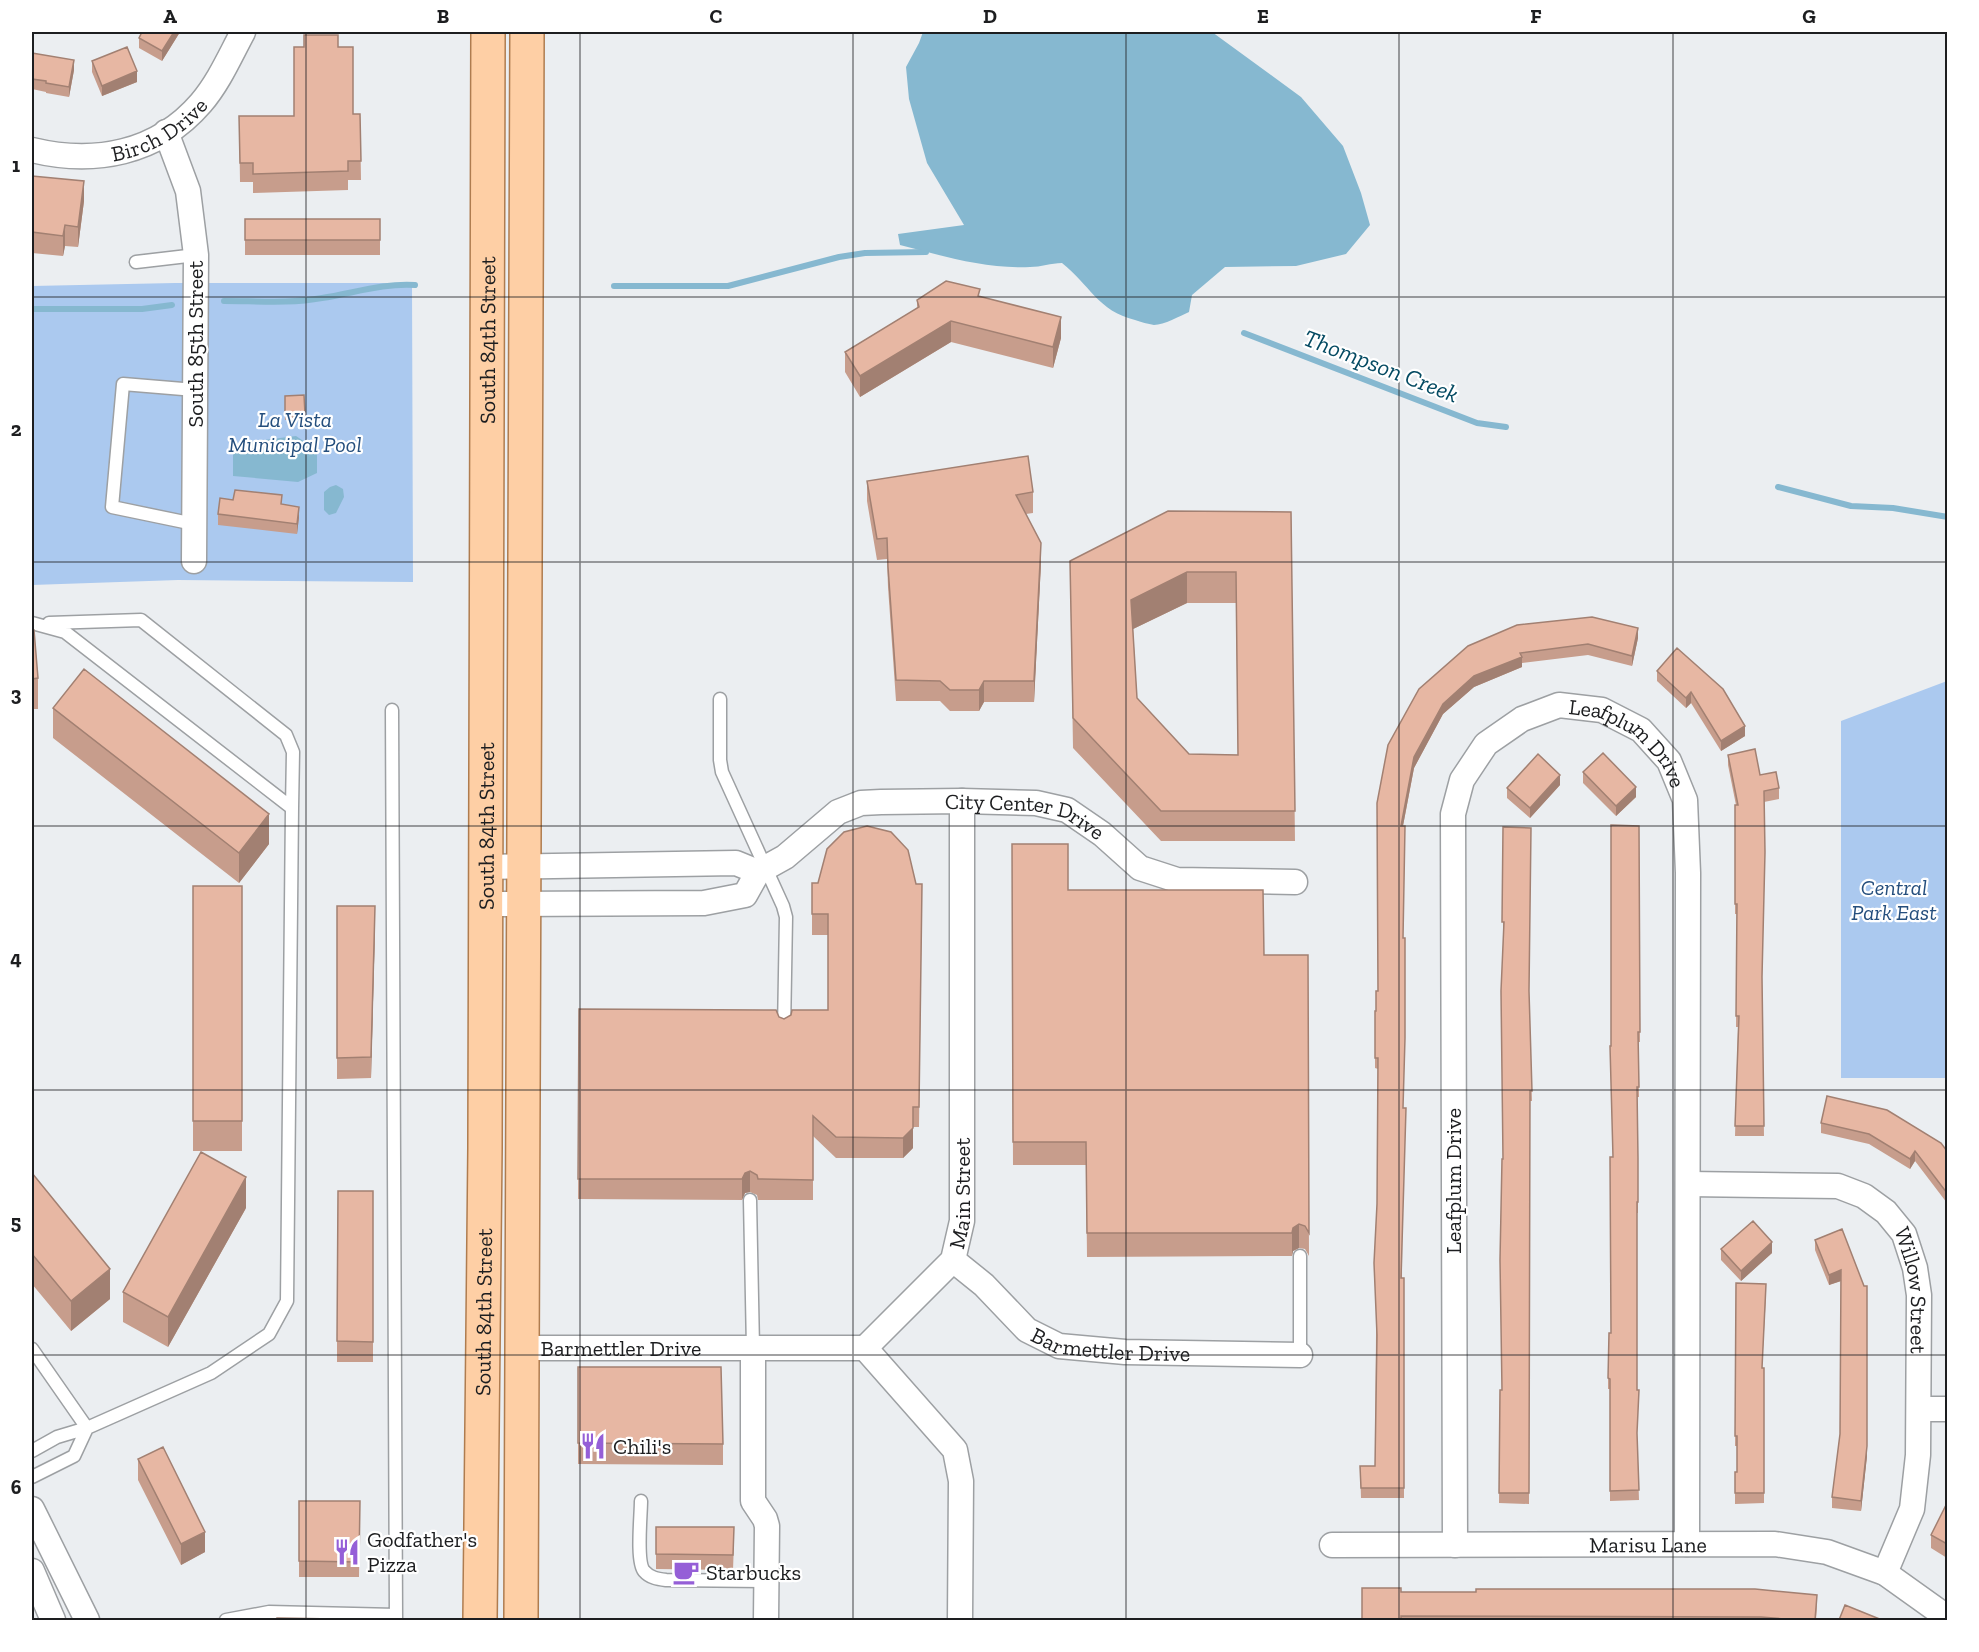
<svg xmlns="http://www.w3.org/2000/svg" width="1979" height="1652" viewBox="0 0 1979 1652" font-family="'Zilla Slab',serif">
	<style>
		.green { fill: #abc9ef }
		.water { fill: #86b8d0 }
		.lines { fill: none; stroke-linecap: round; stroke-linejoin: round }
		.stream { stroke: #86b8d0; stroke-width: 6 }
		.lane-casing { stroke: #9da0a3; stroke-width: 15 }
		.street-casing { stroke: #9da0a3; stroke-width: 27 }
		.primary-casing { stroke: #af7c4f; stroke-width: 36 }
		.lane { stroke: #fff; stroke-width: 12 }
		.street { stroke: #fff; stroke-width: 24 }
		.primary { stroke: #fecfa5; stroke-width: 33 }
		.wall { fill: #c79d8c; fill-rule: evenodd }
		.shaded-wall { fill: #a28072 }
		.building { fill: #e7b7a3; stroke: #a28072; stroke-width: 1.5; fill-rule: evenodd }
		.grid { fill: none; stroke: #1d1e20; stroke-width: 1.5; stroke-opacity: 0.55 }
		.labels { text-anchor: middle; stroke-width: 4.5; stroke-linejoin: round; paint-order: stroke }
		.street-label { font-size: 22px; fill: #1d1e20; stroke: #fff }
		.park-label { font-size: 22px; font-style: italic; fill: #244e7d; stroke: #fff }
		.poi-label { font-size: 22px; fill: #1d1e20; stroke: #fff; text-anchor: start }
		.water-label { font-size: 24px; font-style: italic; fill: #044a62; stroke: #fff }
		.neatline { fill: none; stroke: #1d1e20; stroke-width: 2 }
		.grid-label { font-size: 20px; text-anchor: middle; font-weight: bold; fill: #1d1e20 }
	</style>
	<rect width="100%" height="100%" fill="#ebeef1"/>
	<path class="green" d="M175 283H412L413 582 178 580 32 585V286Z
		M1947 681V1078H1841V721Z"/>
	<path class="water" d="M923 32H1212L1301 97 1343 146 1361 193 1370 225 1346 254 1296 266 1225 267 1192 295 1189 312C1180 316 1164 325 1154 325 1148 324 1141 322 1135 320 1098 311 1090 285 1062 263 1051 263 1041 267 1030 267 985 269 943 256 900 245L898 234 964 225 927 163 909 99 906 67 919 43Z
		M296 436 317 450V473L298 482 233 476V444Z
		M336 485 343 489 344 497 336 513 329 515 324 510V492L330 487Z"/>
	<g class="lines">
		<path class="stream" d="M614 286H728L839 257 865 253 926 252
			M224 301C256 301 290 304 322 298 354 293 383 283 415 285
			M32 309H142L172 305
			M1244 333 1477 423 1506 427
			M1778 487 1851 506 1893 508 1948 517"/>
		<g class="lane-casing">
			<path id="lane" d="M136 262 196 255
				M194 524 112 507 123 384 195 390
				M32 623 65 632 292 808 287 1301 269 1334 211 1373 87 1428 57 1437 32 1451
				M49 623 141 620 286 735 293 752 292 808
				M720 699V760L722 772 783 906 786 917 784 1031
				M392 710 396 1620
				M750 1200 753 1348
				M32 1349 87 1428
				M1300 1355V1256
				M32 1477 74 1456 87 1428
				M641 1501C641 1516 636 1561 644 1571 650 1578 658 1579 666 1580L767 1581
				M226 1620 269 1612 396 1615"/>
		</g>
		<g class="street-casing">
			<g id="street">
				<path d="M166 132 188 191 196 255 194 561"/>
				<path id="s1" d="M32 150C94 165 157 154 201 103 219 82 230 56 243 32"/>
				<path d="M486 867 736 863 758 872"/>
				<path id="s2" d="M485 904 704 903 745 895 758 872 785 857 838 812 861 803 881 802 962 801 1036 803 1067 810 1102 834 1140 868 1177 880 1295 882"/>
				<path id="s3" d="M1688 1184 1838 1186 1864 1196 1886 1212 1904 1234 1915 1268 1919 1295 1918 1455 1912 1509 1885 1573"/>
				<path id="s4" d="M953 1260 984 1285 1027 1330 1059 1346 1125 1352 1300 1355"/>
				<path id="s5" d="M522 1348H865"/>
				<path d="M753 1348V1501L765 1519 767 1526 766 1620"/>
				<path id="s6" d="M865 1348 953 1260 962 1221V801"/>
				<path d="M865 1348 955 1450 961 1481 960 1620"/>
				<path d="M1920 1409H1948"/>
				<path d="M32 1509 87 1620"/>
				<path id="s7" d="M1332 1545 1775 1544 1827 1552 1885 1573 1948 1618"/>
				<path id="s8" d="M1455 1545 1453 814 1462 780 1486 744 1522 719 1559 705 1602 710 1641 730 1669 761 1685 800 1688 873 1687 1544"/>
				<path d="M32 1571 53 1620"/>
			</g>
		</g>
		<g class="primary-casing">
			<g id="primary">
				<path id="s9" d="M480 1620 485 1148 488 32"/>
				<path d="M521 1620 527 32"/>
			</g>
		</g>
		<use href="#lane" class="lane"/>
		<use href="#street" class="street"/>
		<use href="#primary" class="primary"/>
	</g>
	<path class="wall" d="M180 32 162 61 139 48V38Z
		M338 47 353 114H360L361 180H348V190L253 193V182H240L239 116H294Z
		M32 53 74 70 69 97 46 93V92L32 89Z
		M92 61 137 82 102 96 92 72Z
		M32 176 84 201 78 247 65 246 63 256 32 253Z
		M245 219H380V255H245Z
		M980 296 1061 338 1053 368 951 342 860 397 845 372V352L917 308V300Z
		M304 395 305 419 285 420V396Z
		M867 481 1033 492V513L1026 514 1041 563 1034 702H984L979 711H950L940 701H896L888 587 887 559 877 560 867 501Z
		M282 505 299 517 297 534 218 525V514Z
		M1291 512 1295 841H1161L1073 748 1070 561ZM1187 603H1236L1238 755 1189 754 1137 698 1133 629Z
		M32 630 38 678V709H32Z
		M1638 638 1632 666 1588 655 1522 663V667L1474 687 1443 714 1414 768 1403 826V1108L1402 1278H1404V1498H1361L1360 1466H1375L1378 1069 1375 1068V1058L1376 1011 1378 991 1377 803 1468 646Z
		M1677 648 1745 736 1721 751 1691 703 1686 708 1657 681V671Z
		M53 708 269 844 239 883 53 738Z
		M1728 755 1779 788V799L1764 802 1762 984 1764 1136H1735L1738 1027H1736L1737 914H1735V816L1736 805 1728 765Z
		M1583 772 1636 797 1616 816 1583 783Z
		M1560 785 1530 818 1507 798V788Z
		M1639 826 1640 1042H1638L1639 1097H1637L1638 1168V1213H1637V1438L1639 1500 1610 1501V1389H1608V1378L1611 1333 1613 1157Z
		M1503 827 1529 994 1532 1101H1530L1529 1504 1499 1503 1500 1390H1502L1503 1159Z
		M1012 844 1068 890 1264 955H1308L1309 1256 1305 1249 1299 1248 1293 1251 1292 1256 1087 1257 1086 1165H1013Z
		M812 883 922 884 919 1127H913V1148L903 1158H836L813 1136V1200H758L757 1195 750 1192 745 1193 742 1200 578 1199 579 1009 784 1019 828 1010V935H812Z
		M193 886H242V1151H193Z
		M337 906 375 927 371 1078 337 1079Z
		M1821 1123 1947 1151V1203L1915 1161 1910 1169 1869 1144 1821 1133Z
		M32 1173 110 1299 71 1331 32 1284Z
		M373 1191V1362H337V1341Z
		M246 1208 168 1347 123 1322V1292Z
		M1842 1229 1867 1456 1861 1511 1832 1508V1497L1840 1434 1841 1281 1829 1285 1815 1250V1240Z
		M1721 1249 1772 1253 1741 1281 1721 1260Z
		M1736 1283 1766 1295 1762 1368H1764V1503L1735 1504V1472H1737V1446H1735Z
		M578 1367 723 1444V1465L578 1464Z
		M138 1459 205 1552 181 1565 138 1480Z
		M299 1501H360L359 1577H299Z
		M1947 1503V1558L1931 1548V1535Z
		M734 1542 733 1570 656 1569V1554Z
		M1401 1592 1817 1605 1816 1620H1362Z"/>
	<path class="shaded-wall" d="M174 32H180L162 61V51Z
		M74 60V70L69 97V87Z
		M137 71V82L102 96V86Z
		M84 181V201L78 247V227Z
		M65 225V246L63 256V236Z
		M1061 317V338L1053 368V347Z
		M951 321V342L860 397V376Z
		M299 507V517L297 534V524Z
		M1041 543V563L1034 702V681Z
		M1187 572V603L1131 630V600Z
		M1638 628V638L1632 666V656Z
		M1522 657V667L1474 687 1443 714 1414 768 1401 836V826L1414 757 1443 704 1474 676Z
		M984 681V702L979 711V690Z
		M1691 692V703L1686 708V698Z
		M1745 726V736L1721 751V741Z
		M1560 775V785L1530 818V808Z
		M1636 787V797L1616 816V806Z
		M269 814V844L239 883V853Z
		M375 906V927L371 1078V1057Z
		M913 1128V1148L903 1158V1138Z
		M1915 1151V1161L1910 1169V1159Z
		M750 1171V1192L745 1193 742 1200V1179L745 1173Z
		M246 1177V1208L168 1347V1317Z
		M1299 1224V1248L1293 1251 1292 1256V1233L1293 1228Z
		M1772 1242V1253L1741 1281V1271Z
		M110 1269V1299L71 1331V1301Z
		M1841 1270V1281L1829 1285V1275Z
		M1867 1446V1456L1861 1511V1501Z
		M205 1532V1552L181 1565V1544Z"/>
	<path class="building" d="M142 32H174L162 51 139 38Z
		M304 35H338V47H353V114H360L361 161H348V171L253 174V163H240L239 116H294V47H304Z
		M127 47 137 71 102 86 92 61Z
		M32 53 74 60 69 87 46 83V81L32 79Z
		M32 176 84 181 78 227 65 225 63 236 32 232Z
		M245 219H380V240H245Z
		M946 281 980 289 978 296 1061 317 1053 347 951 321 860 376 845 352 919 307 917 300Z
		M304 395 305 414H285V396Z
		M1028 456 1033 492 1016 495 1041 543 1034 681H984L979 690H950L940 681 896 680 888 567 887 538 877 539 867 481Z
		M235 490 282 495 281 504 299 507 297 524 218 514 220 498 233 500Z
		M1168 511 1291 512 1295 811H1161L1073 718 1070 561ZM1187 572H1236L1238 755 1189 754 1137 698 1131 600Z
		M1592 617 1638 628 1632 656 1588 644 1520 653 1522 657 1474 676 1443 704 1414 757 1401 826H1405L1403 938H1405V1038L1403 1108H1406L1401 1278H1404V1488H1361L1360 1466H1375L1377 1335 1374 1263 1377 1204 1378 1058H1375V1011H1376V991H1378L1377 803 1388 745 1419 689 1468 646 1517 625Z
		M32 630H34L38 678 32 679Z
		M1677 648 1723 689 1745 726 1721 741 1691 692 1686 698 1657 671Z
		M84 669 269 814 239 853 53 708Z
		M1755 749 1760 775 1776 772 1779 788 1764 791 1765 852 1762 977 1764 1126H1735L1739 1016H1736L1737 904H1735V805H1738L1728 755Z
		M1603 753 1636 787 1616 806 1583 772Z
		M1538 754 1560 775 1530 808 1507 788Z
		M1611 825 1639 826 1640 1032H1638L1639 1087H1637L1638 1158V1202H1637V1390H1639L1637 1433 1639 1490 1610 1491V1379L1608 1378 1609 1333H1611L1610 1157H1613L1610 1046H1611Z
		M867 826 891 832 908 850 916 884H922L919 1107H913V1128L903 1138 836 1137 813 1116V1180L758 1179 757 1175 750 1171 745 1173 742 1179H578L579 1009 776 1010 779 1017 784 1019 791 1015 792 1010H828V914H812V883H818L827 849 844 832Z
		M1503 827 1531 828 1529 991 1532 1091H1530L1529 1493H1499L1500 1390H1502L1500 1260 1502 1159H1503L1501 991 1504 922H1502Z
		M1012 844H1068V890H1263L1264 955H1308L1309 1233 1305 1226 1299 1224 1293 1228 1292 1233H1087L1086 1142H1013Z
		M193 886H242V1121H193Z
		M337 906H375L371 1057 337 1058Z
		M1827 1096 1887 1110 1941 1143 1947 1151V1193L1915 1151 1910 1159 1869 1134 1821 1123Z
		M201 1152 246 1177 168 1317 123 1292Z
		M32 1173 110 1269 71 1301 32 1254Z
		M338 1191H373V1342L337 1341Z
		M1753 1221 1772 1242 1741 1271 1721 1249Z
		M1842 1229 1864 1286H1867V1446L1861 1501 1832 1497 1840 1434 1841 1270 1829 1275 1815 1240Z
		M1736 1283 1766 1284 1762 1368H1764V1493H1735V1472H1737V1436H1735Z
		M578 1367H721L723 1444 578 1443Z
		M163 1447 205 1532 181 1544 138 1459Z
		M299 1501H360L359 1562 299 1561Z
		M1947 1503V1544L1931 1535Z
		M656 1527H734L733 1555 656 1554Z
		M1362 1588H1401V1592H1476V1589H1755L1817 1595 1815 1620H1797L1761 1617 1401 1616V1620H1362Z
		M1845 1605 1882 1620H1839Z
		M277 1618 335 1619V1620H277Z"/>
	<path class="grid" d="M306 32V1620M580 32V1620M853 32V1620M1126 32V1620M1399 32V1620M1673 32V1620M32 297H1948M32 562H1948M32 826H1948M32 1090H1948M32 1355H1948"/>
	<defs>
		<g id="restaurant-bare" transform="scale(2.07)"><path d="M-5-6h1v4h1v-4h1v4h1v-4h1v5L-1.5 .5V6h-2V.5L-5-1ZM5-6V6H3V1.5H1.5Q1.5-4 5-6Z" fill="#955fd7" stroke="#fff" stroke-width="2.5" paint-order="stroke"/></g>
		<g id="cafe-bare" transform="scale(2.07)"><path d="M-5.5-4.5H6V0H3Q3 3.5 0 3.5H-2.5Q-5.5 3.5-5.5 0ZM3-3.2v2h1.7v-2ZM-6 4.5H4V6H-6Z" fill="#955fd7" stroke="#fff" stroke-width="2.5" paint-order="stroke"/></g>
	</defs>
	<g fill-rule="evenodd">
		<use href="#restaurant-bare" x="593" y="1446"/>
		<use href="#restaurant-bare" x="347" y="1552"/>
		<use href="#cafe-bare" x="686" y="1572"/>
	</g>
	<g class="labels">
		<g class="street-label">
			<text dy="8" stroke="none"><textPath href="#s1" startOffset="134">Birch Drive</textPath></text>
			<text dy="8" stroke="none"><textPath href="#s9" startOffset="1280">South 84th Street</textPath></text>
			<text transform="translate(195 344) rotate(-90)" y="8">South 85th Street</text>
			<text dy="8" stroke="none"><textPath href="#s8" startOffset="976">Leafplum Drive</textPath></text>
			<text dy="8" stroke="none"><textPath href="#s2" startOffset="579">City Center Drive</textPath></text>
			<text dy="8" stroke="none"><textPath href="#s9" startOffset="794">South 84th Street</textPath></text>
			<text transform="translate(1453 1181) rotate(-90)" y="8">Leafplum Drive</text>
			<text dy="8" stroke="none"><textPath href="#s6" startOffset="192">Main Street</textPath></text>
			<text dy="8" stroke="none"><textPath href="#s3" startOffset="291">Willow Street</textPath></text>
			<text dy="8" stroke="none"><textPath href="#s9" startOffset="308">South 84th Street</textPath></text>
			<text dy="8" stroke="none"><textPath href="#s4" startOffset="189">Barmettler Drive</textPath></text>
			<text dy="8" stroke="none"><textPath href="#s5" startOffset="99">Barmettler Drive</textPath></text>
			<text dy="8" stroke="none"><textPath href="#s7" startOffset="316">Marisu Lane</textPath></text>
		</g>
		<g class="park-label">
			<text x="295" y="427">La Vista<tspan x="295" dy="25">Municipal Pool</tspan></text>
			<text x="1894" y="895">Central<tspan x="1894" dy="25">Park East</tspan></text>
		</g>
		<g class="poi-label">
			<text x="613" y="1454">Chili's</text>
			<text x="367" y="1547">Godfather's<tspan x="367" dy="25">Pizza</tspan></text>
			<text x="706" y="1580">Starbucks</text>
		</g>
		<g class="water-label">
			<text transform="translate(1381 366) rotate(21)" y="8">Thompson Creek</text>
		</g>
	</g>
	<rect width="1979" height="1652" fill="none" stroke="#ffffff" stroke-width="66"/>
	<rect x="33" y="33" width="1913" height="1586" class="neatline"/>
	<g class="grid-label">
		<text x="170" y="23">A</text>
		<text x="443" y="23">B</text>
		<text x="716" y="23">C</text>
		<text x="990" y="23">D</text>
		<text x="1263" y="23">E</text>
		<text x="1536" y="23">F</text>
		<text x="1809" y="23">G</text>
		<text x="16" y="172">1</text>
		<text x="16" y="436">2</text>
		<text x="16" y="701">3</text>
		<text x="16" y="965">4</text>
		<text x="16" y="1229">5</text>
		<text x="16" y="1494">6</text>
	</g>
</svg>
